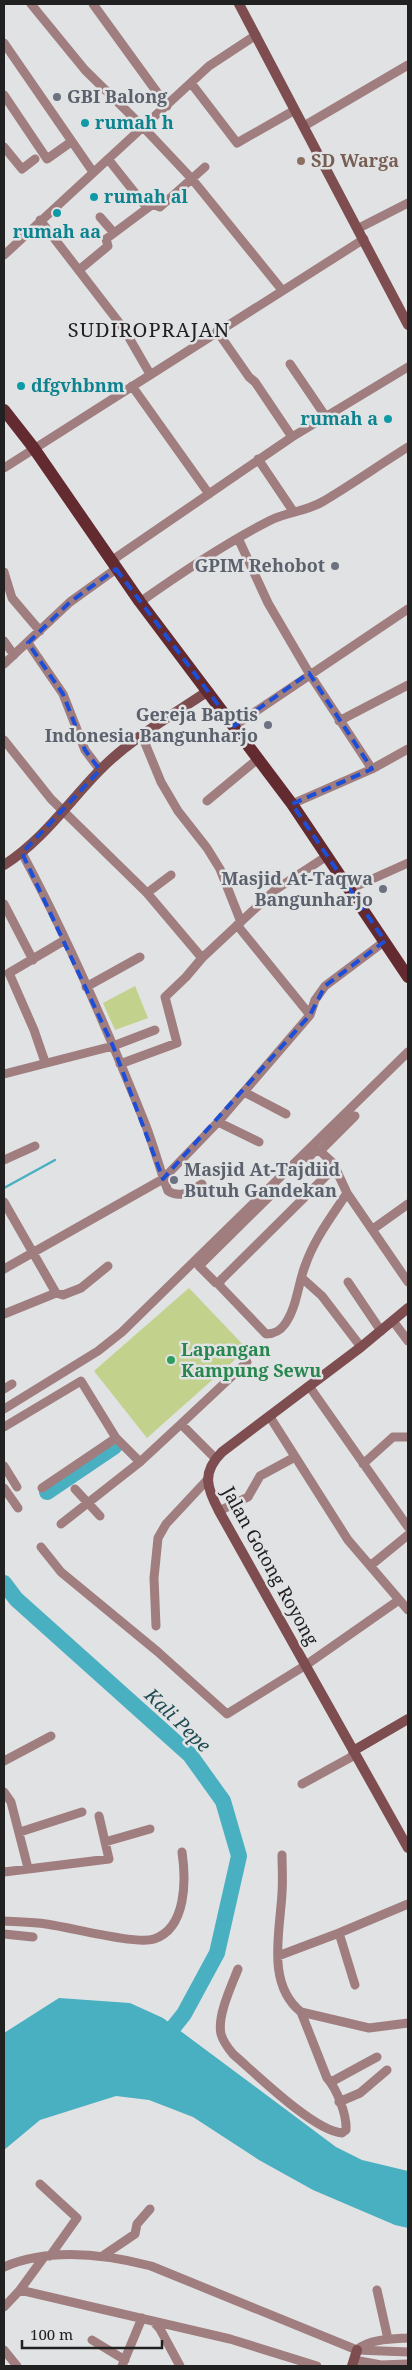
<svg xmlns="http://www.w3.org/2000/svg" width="412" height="2370" viewBox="0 0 412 2370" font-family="'Noto Serif',serif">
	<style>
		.green { fill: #c2d18b }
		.water { fill: #49b0c1 }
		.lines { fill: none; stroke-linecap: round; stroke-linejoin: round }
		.stream { stroke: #49b0c1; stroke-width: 2.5 }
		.river { stroke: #49b0c1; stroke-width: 16 }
		.street { stroke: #a07d7e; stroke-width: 9 }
		.secondary { stroke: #7d4d50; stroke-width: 10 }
		.primary { stroke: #632a30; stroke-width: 12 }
		.marked { fill: none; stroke: #1d4ed8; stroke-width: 4; stroke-dasharray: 10 6; stroke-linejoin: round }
		.worship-dot { fill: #6b7280; stroke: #e1e2e4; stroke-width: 2 }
		.culture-dot { fill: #0f9aa8; stroke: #e1e2e4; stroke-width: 2 }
		.education-dot { fill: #8d6e63; stroke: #e1e2e4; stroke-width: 2 }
		.leisure-dot { fill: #2e9e5b; stroke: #e1e2e4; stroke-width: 2 }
		.labels { text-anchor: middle; stroke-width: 5; stroke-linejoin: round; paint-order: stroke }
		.worship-label { font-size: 18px; font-weight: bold; fill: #5b616d; stroke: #e1e2e4; text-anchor: end }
		.culture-label { font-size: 18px; font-weight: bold; fill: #0d838f; stroke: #e1e2e4; text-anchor: start }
		.education-label { font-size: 18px; font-weight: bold; fill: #785e54; stroke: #e1e2e4; text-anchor: start }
		.leisure-label { font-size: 18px; font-weight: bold; fill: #27864d; stroke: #e1e2e4; text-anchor: start }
		.street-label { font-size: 18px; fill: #212122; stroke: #e1e2e4 }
		.water-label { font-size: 19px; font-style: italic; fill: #204d55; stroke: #e1e2e4 }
		.quarter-label { font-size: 20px; letter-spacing: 1px; fill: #212122; stroke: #e1e2e4 }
	</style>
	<rect width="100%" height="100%" fill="#e1e2e4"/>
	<path class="green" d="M135 986 148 1018 115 1030 103 1003Z
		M189 1288 247 1349 147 1438 94 1371Z"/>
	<path class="water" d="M59 1998 130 2003 163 2018 336 2147 362 2160 408 2171V2228L395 2225 313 2190 259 2160 193 2117 149 2100 116 2096 40 2120 4 2150V2033Z"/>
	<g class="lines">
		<path class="stream" d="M4 1188 55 1160"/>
		<path class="river" d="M47 1492 115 1446
			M4 1583 16 1599 190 1755 223 1801 239 1856 217 1953 184 2014 160 2044"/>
		<path class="street" d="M31 4 85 70 144 128 192 179 282 290
			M93 4 167 106
			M4 43 93 172
			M191 83 237 143 295 110
			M4 95 47 159 71 142
			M304 126 408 65
			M4 147 22 169 35 159
			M108 159 147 208
			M100 217 114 233
			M40 220 124 329 150 374
			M359 228 408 203
			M4 255 209 66 256 35
			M79 270 108 246 106 239 153 204 160 207 205 167
			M217 331 249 377 255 382 292 437
			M290 364 326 417
			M132 386 209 494
			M258 459 293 511
			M4 468 364 239
			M238 538 268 603 309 673 372 769 408 749
			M111 561 292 437 408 367
			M4 572 12 598 40 631
			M140 602C181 573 224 544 269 521 286 512 305 512 322 502 351 485 379 465 408 447
			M4 641 14 655
			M28 643 63 694 85 750 100 770
			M4 664 70 602 116 569
			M339 721 408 685
			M234 726 408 609
			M142 736 161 782 178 811 207 848 220 869 241 922
			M4 740 51 799 147 893 202 958
			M207 801 259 758
			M292 804 372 769
			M22 853C69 941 109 1033 146 1126 154 1147 160 1170 168 1191 181 1199 190 1191 202 1184
			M350 889 408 863
			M147 893 171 875
			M4 904 33 960
			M237 925 310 1015
			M86 987 140 957
			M45 1062 34 1030 9 973 65 940
			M120 1064 177 1043 165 997 186 977 202 958 275 890 327 856
			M4 1074 113 1046 155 1030
			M244 1092 286 1114
			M218 1122 259 1142
			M320 1151 333 1163 347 1193 408 1282
			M308 1158 314 1152 320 1151 355 1116
			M4 1160 35 1146
			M335 1167 220 1281V1286L266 1334C275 1334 280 1331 285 1324 297 1307 298 1284 305 1266 314 1239 332 1216 347 1193
			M4 1202 56 1293
			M373 1229 408 1204
			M4 1269 163 1179 218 1122 310 1015 315 1000 325 986 385 941
			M302 1278 322 1296 361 1347
			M348 1282 381 1331
			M219 1283H216L199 1266 276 1190
			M4 1314 56 1293 63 1295 81 1288 108 1266
			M393 1321 408 1341
			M309 1386 408 1527
			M4 1389 12 1384
			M4 1409 98 1351 122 1332 408 1052
			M270 1417 348 1540 408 1610
			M181 1424 247 1362
			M4 1427 81 1381 116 1438 140 1462
			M363 1464 393 1437H408
			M4 1466 17 1487
			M4 1488 18 1508
			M42 1488 116 1438
			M75 1489 100 1516
			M219 1511 248 1497 260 1476 295 1457
			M61 1524 140 1462 181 1424 216 1459
			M41 1547 61 1572 158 1652 227 1714 306 1665 399 1600
			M370 1566 408 1535
			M156 1626 154 1578 158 1538 166 1524 208 1479
			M4 1761 51 1736
			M302 1784 355 1755
			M4 1792 11 1802 28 1868
			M20 1832 82 1812
			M105 1842 150 1829
			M282 1855C282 1867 283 1880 282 1893 280 1932 266 1984 301 2012L369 2028 408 2023
			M4 1872 109 1859 99 1816
			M4 1921C18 1922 32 1922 46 1924 69 1927 136 1945 154 1939 187 1928 186 1879 182 1852
			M339 1933 355 1985
			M4 1934 33 1937
			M278 1956 339 1933 408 1904
			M238 1969C231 1987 217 2016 221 2034 223 2042 228 2048 233 2054 256 2074 314 2131 342 2133L346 2130C347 2115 337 2089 327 2078L301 2012
			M331 2082 377 2057
			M339 2102 360 2093 387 2070
			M40 2184 77 2218 50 2256
			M104 2255 135 2234 137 2224 150 2209
			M4 2267C50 2247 104 2254 151 2266L357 2350 408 2352
			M20 2290 44 2257
			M377 2290 388 2339
			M4 2307 20 2290 230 2339 317 2366
			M153 2321 160 2329 180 2366
			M92 2340 125 2360
			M358 2349C370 2339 393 2339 408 2338
			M4 2350 17 2366
			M354 2360 381 2365 408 2364
			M122 2366 142 2318"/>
		<path class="secondary" d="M239 4 408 325
			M4 865C42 841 68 803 99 771 130 739 171 716 208 691
			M408 1308 361 1347 222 1452C201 1473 207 1488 219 1511L408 1848
			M353 1751 408 1719
			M352 2366 357 2350"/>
		<path class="primary" d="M4 410 33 447 140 602 292 804 408 977"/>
	</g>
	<path class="marked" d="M116 569 234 726 309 673 372 769 292 804 385 941 325 986 310 1015 163 1179 113 1046 22 853 100 770 85 750 63 694 28 643 70 602Z"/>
	<g class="worship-dot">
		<circle cx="57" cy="97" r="5"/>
		<circle cx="335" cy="566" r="5"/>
		<circle cx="268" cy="725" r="5"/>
		<circle cx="383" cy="889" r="5"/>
		<circle cx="174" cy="1180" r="5"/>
	</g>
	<g class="culture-dot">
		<circle cx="85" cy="123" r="5"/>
		<circle cx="94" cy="197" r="5"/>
		<circle cx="57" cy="213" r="5"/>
		<circle cx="21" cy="386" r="5"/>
		<circle cx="388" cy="419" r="5"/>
	</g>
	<circle class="education-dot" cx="301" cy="161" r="5"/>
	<circle class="leisure-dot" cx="171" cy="1360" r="5"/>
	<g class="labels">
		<g class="worship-label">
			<text x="67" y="103" text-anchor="start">GBI Balong</text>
			<text x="325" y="572">GPIM Rehobot</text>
			<text x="258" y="721">Gereja Baptis<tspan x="258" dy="21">Indonesia Bangunharjo</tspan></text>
			<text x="373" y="885">Masjid At-Taqwa<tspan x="373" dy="21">Bangunharjo</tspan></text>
			<text x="184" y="1176" text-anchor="start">Masjid At-Tajdiid<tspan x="184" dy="21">Butuh Gandekan</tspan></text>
		</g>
		<g class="culture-label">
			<text x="95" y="129">rumah h</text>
			<text x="104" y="203">rumah al</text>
			<text x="57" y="238" text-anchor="middle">rumah aa</text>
			<text x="31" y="392">dfgvhbnm</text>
			<text x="378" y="425" text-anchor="end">rumah a</text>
		</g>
		<g class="education-label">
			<text x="311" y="167">SD Warga</text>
		</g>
		<g class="leisure-label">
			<text x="181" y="1356">Lapangan<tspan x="181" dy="21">Kampung Sewu</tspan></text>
		</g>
		<g class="street-label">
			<text transform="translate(270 1566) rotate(61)" y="6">Jalan Gotong Royong</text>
		</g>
		<g class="water-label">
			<text transform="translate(178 1720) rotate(44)" y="7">Kali Pepe</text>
		</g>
		<g class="quarter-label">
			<text x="149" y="337">SUDIROPRAJAN</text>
		</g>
	</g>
	<rect width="412" height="2370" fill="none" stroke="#212122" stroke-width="10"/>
	<path d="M22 2340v8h140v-8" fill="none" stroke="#212122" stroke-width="2.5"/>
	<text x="30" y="2340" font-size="15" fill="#212122" stroke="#e1e2e4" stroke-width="4" paint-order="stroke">100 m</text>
</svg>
